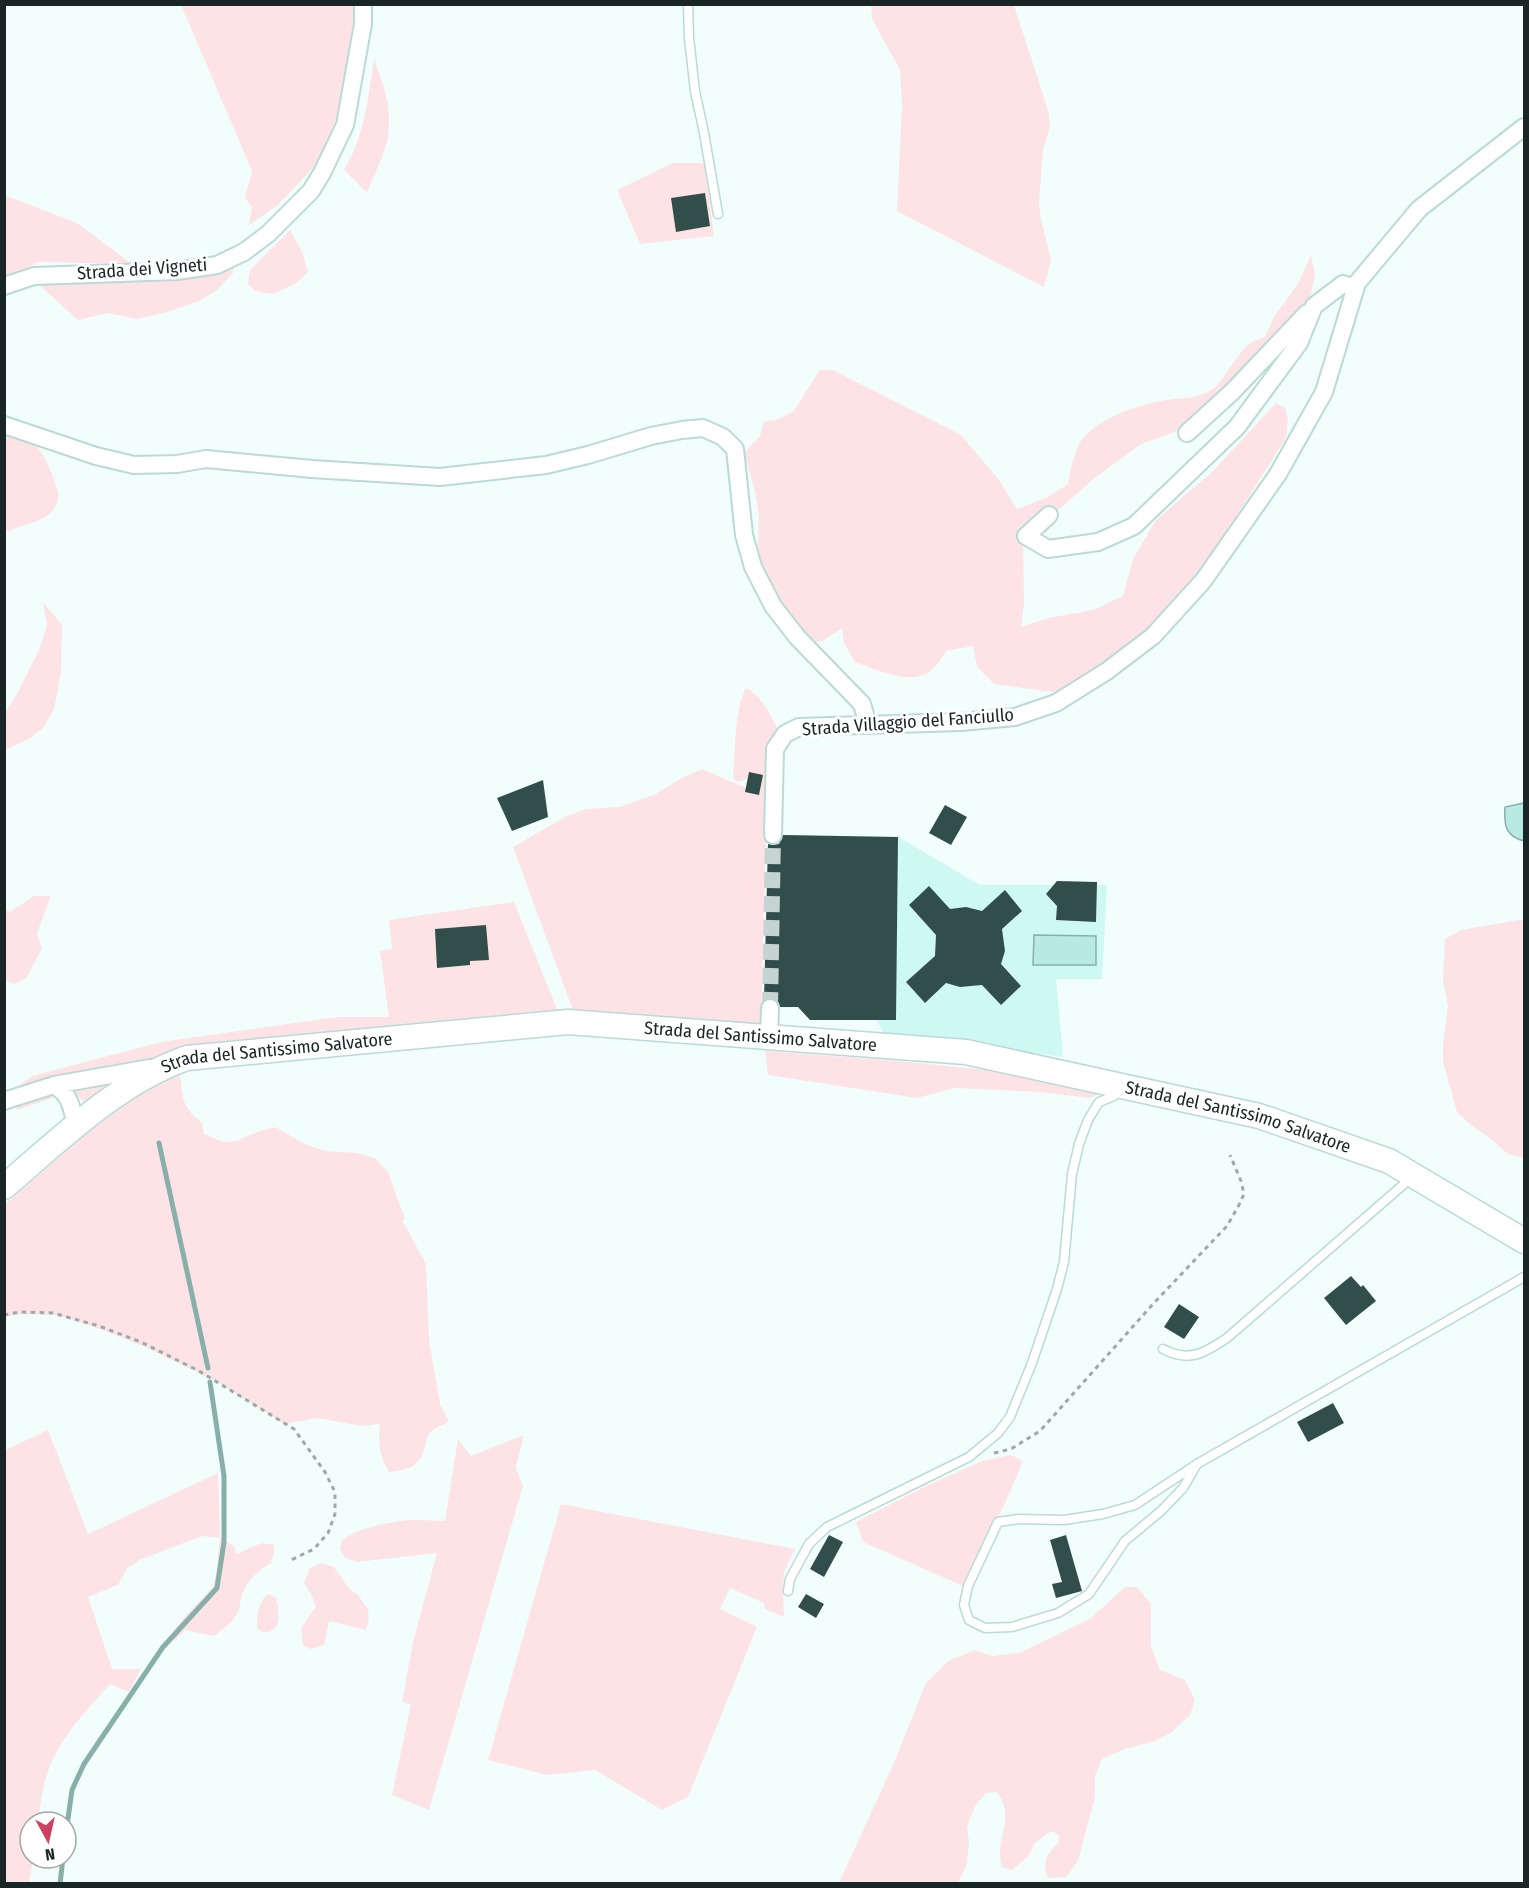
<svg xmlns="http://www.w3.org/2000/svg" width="1529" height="1888" viewBox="0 0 1529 1888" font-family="'Fira Sans Condensed',sans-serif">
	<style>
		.built { fill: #cef9f3 }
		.green { fill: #fde3e5 }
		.water { fill: #b8eae4; stroke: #89afab; stroke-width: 1.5 }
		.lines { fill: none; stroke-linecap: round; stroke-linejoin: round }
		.stream { stroke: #89afab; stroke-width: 5 }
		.building { fill: #324e4b }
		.street-tunnel { stroke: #c6d3d1; stroke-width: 16; stroke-dasharray: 16 8; stroke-linecap: butt }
		.lane-casing { stroke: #badad6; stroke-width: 11 }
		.street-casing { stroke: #badad6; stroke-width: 20 }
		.secondary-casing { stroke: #badad6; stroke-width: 27 }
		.path { stroke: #9eaaa9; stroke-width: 3; stroke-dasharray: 4.5 4.5; stroke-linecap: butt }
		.lane { stroke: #fff; stroke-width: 8 }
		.street { stroke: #fff; stroke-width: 16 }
		.secondary { stroke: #fff; stroke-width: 24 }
		.labels { text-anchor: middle; stroke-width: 6; stroke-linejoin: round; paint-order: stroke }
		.street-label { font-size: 18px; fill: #1a2625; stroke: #fff }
	</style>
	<rect width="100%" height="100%" fill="#f1fefc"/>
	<path class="built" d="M768 835 898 837 980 885H1107L1102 979H1056L1063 1057 884 1034 877 1020H810L798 1007 764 1008Z"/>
	<path class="green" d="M181 5H356L352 61 338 115 317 164 278 205 249 225 252 207 245 198 252 171Z
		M871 5H1014L1048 110 1050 127 1043 149 1039 202 1041 219 1051 261 1044 287 897 211 902 105 900 70 872 19Z
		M374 59C384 85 392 108 388 136 386 152 373 177 367 193L344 170C365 136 368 97 374 59Z
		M673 163H705L714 236 640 244 617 190Z
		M4 195 77 223 132 264 39 262 5 278Z
		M290 230 302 252 308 272 295 284 273 294 254 291 248 283 250 270Z
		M1311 255 1315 275 1308 309 1196 417 1175 432 1141 444 1096 477 1057 511 1023 532 1024 603 1021 627 1048 618 1093 610 1123 596 1133 559 1156 520 1213 471 1276 403 1285 408 1288 419 1286 438 1229 528 1161 622 1082 685 1052 692 994 684 977 667 973 646 946 651C943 656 940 662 935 667 915 689 878 670 855 662L844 643 842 628 823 641 810 643 779 613 763 571 758 545 759 516 755 491 744 453 760 436 764 421 776 420 793 412 820 370H833L961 435 999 480 1017 509 1048 497 1068 484C1069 473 1076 445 1084 437 1104 416 1138 405 1166 400 1182 398 1201 399 1214 388 1227 377 1238 350 1252 342 1256 340 1261 339 1265 337L1274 317 1299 282Z
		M234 262 233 273 217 290 199 301 167 312 138 319 108 313 78 320 39 285Z
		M5 431C11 433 21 435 27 438 45 449 54 477 59 496 58 500 56 506 53 510 44 523 21 524 8 532L5 527Z
		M43 602 62 625 61 674 54 709 44 727 29 739 5 750V713L18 692 39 650 47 626Z
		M746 688C763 696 771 717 780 733L767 797 761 1025 574 1013 513 847 565 817 586 809 620 807 656 794 680 779 702 769 760 794 761 783 757 774 739 782 734 780 733 774C736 748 734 710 746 688Z
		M34 896H51L37 933 42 948 26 979 14 984 5 980V910L10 912Z
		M514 902 559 1014 235 1050 91 1111 74 1091 17 1110 15 1090 22 1083 32 1076 161 1042 338 1017H389L380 951 392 949 389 920Z
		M1524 919V1158L1508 1154 1491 1139 1470 1124 1457 1112 1443 1062V1043L1448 1006 1443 980 1445 939 1461 930Z
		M765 1051 898 1061 1007 1072 1104 1092 1090 1098 1040 1092 955 1088 917 1098 768 1075Z
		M180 1075C183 1099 182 1107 202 1123L204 1134 223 1142 237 1141 257 1132 275 1127 307 1145 325 1151 356 1153 375 1158 388 1172 405 1219 402 1220 426 1264 429 1340 440 1404 449 1422C444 1424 437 1427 432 1431 427 1435 426 1441 425 1447 420 1468 408 1469 389 1472 379 1454 378 1444 380 1424L361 1426 318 1418 284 1424 217 1382 145 1347 100 1329 57 1315 21 1314 5 1317 4 1205 98 1124 151 1087Z
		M48 1430 88 1534 218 1473 220 1538 234 1546 236 1554 262 1543 274 1545V1554L271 1563C256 1572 246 1581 241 1598 240 1603 240 1608 238 1612 233 1623 223 1629 214 1636L185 1630 175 1641 169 1637 187 1614 213 1587 217 1568 220 1538 202 1536 142 1559 127 1568 118 1585 88 1597 112 1669H141L129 1692 110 1684C84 1714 53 1744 44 1785 41 1797 40 1810 38 1822H30V1858H33L29 1883H5V1450Z
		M524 1435 516 1467 523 1486 429 1810 392 1795 411 1704 402 1702 413 1642 437 1553 357 1562 345 1558 340 1549 342 1540C358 1528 391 1521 411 1520 422 1519 434 1521 445 1521L458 1439 471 1456Z
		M1011 1455 1023 1461C1006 1504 984 1545 965 1587L863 1542 856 1522 926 1486 982 1461Z
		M561 1504 795 1549 784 1572 783 1590 784 1617 765 1609 764 1603 730 1588 720 1609 757 1627 688 1797 662 1810 595 1770 547 1775 488 1760Z
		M321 1563 334 1567 350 1590 358 1595 368 1609 369 1619 366 1630 329 1621 324 1645 311 1649 303 1646 301 1629 316 1606 311 1594 304 1583 310 1568Z
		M1125 1587H1137L1151 1604V1646L1160 1670 1185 1680 1195 1700 1190 1715 1172 1732 1155 1741 1125 1749 1102 1759 1095 1776V1797L1078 1861 1066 1877 1048 1878C1042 1859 1046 1856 1059 1842V1835L1051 1831 1035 1843 1028 1857 1012 1870 1002 1867C993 1839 1017 1820 997 1792L986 1793 975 1806 967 1827 969 1840 967 1864 958 1883H839L893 1765 926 1683 948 1661 975 1650 992 1656 1019 1653 1090 1619Z
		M269 1594 276 1598C278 1608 283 1626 271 1631 265 1634 261 1632 257 1628 257 1616 258 1600 269 1594Z"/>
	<path class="water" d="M1524 803V841C1505 836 1504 825 1505 807Z
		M1034 935 1096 936V965H1033Z"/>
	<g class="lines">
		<path class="stream" d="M159 1143 208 1368
			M66 1833 72 1790 84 1764 163 1647 217 1588 224 1542V1476L210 1382
			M60 1884 63 1858"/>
	</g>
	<path class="building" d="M705 193 710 226 676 232 671 198Z
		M749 772 763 775 759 795 745 792Z
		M543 780 548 817 512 831 497 798Z
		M945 805 967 817 951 845 929 833Z
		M783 835 898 837 896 1020H810L798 1007H780L779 1003 775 999 770 998 764 999 768 844 773 845 779 844Z
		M1057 881 1097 882 1096 922 1056 920 1057 906 1046 894Z
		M929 886 950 909 966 907 982 911 1005 890 1022 911 1002 929 1005 951 1001 964 1021 986 1001 1005 982 985 960 987 946 983 925 1003 906 982 935 956 936 935 909 905Z
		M486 925 489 960 470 961V965L437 968 435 929Z
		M1351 1276 1361 1287 1363 1285 1376 1301 1346 1325 1324 1298Z
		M1179 1304 1199 1317 1184 1339 1164 1327Z
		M1333 1403 1344 1423 1308 1442 1297 1422Z
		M829 1535 843 1542 824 1577 810 1569Z
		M1066 1535 1082 1591 1056 1598 1052 1584 1062 1582 1050 1540Z
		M806 1594 824 1604 816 1618 798 1607Z"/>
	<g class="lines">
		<path class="street-tunnel" d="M770 1008 773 835"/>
		<g class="lane-casing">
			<path id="lane" d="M688 4 689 38 695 91 704 133 718 214
				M1163 1349C1189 1363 1205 1353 1227 1338L1411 1178
				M1197 1464 1183 1488 1161 1511 1125 1541 1089 1594 1058 1613 1012 1627 985 1628 969 1620 964 1605 968 1586 998 1522 1019 1519 1064 1520 1103 1514 1135 1505 1197 1464 1524 1277
				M788 1591 790 1579 809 1544 827 1527 969 1457 998 1433 1010 1417 1032 1363 1057 1289 1064 1262 1072 1174 1079 1144 1088 1120 1099 1102 1114 1096 1120 1089"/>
		</g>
		<g class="street-casing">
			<path id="street" d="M4 286 34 276 177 271 217 265 244 252 268 234 311 191 322 173 345 125 363 24V4
				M4 425 96 456 134 465 177 464 206 459 312 469 440 477 546 465 588 455 651 436 682 430 703 428 723 437 735 449 744 535 753 567 773 606 797 637 862 704 868 725
				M1187 433 1232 392 1307 313
				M1049 515 1026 536 1048 549 1098 542 1134 526 1237 427 1299 343 1314 306 1343 284 1355 288
				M773 835 775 749 785 734 799 727 961 722 1015 717 1056 703 1107 671 1153 636 1203 581 1278 474 1324 392 1357 283 1419 209 1524 127
				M769 1037 770 1008
				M54 1085 150 1068
				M4 1101 54 1085C71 1095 71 1107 76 1125"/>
		</g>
		<g class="secondary-casing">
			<g id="secondary">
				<path id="s1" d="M4 1187C58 1141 119 1081 187 1058L568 1022 966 1052 1259 1116 1389 1161 1524 1241"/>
			</g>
		</g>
		<path class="path" d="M4 1315 19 1312 53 1313 99 1326 141 1342 199 1371 294 1429 325 1472 335 1492V1514L328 1533 314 1549 291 1560
			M994 1453 1011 1449 1040 1431 1153 1304 1227 1226 1239 1205 1244 1194 1241 1181 1230 1155"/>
		<use href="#lane" class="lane"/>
		<use href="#street" class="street"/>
		<use href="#secondary" class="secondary"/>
	</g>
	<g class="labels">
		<g class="street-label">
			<text transform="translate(142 269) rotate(-4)" y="6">Strada dei Vigneti</text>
			<text transform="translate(908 722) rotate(-4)" y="6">Strada Villaggio del Fanciullo</text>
			<text dy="6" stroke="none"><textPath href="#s1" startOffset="801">Strada del Santissimo Salvatore</textPath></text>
			<text dy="6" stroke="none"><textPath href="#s1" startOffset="315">Strada del Santissimo Salvatore</textPath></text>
			<text dy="6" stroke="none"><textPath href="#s1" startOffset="1287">Strada del Santissimo Salvatore</textPath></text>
		</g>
	</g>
	<rect width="1529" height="1888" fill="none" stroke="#1a2625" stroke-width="12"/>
	<g transform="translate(48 1840) rotate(172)"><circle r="28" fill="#ffffff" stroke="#a3a8a8" stroke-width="1.5"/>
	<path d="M0-4.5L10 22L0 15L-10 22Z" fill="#d04061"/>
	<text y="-9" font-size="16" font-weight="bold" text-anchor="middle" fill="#1a2625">N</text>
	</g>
</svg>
